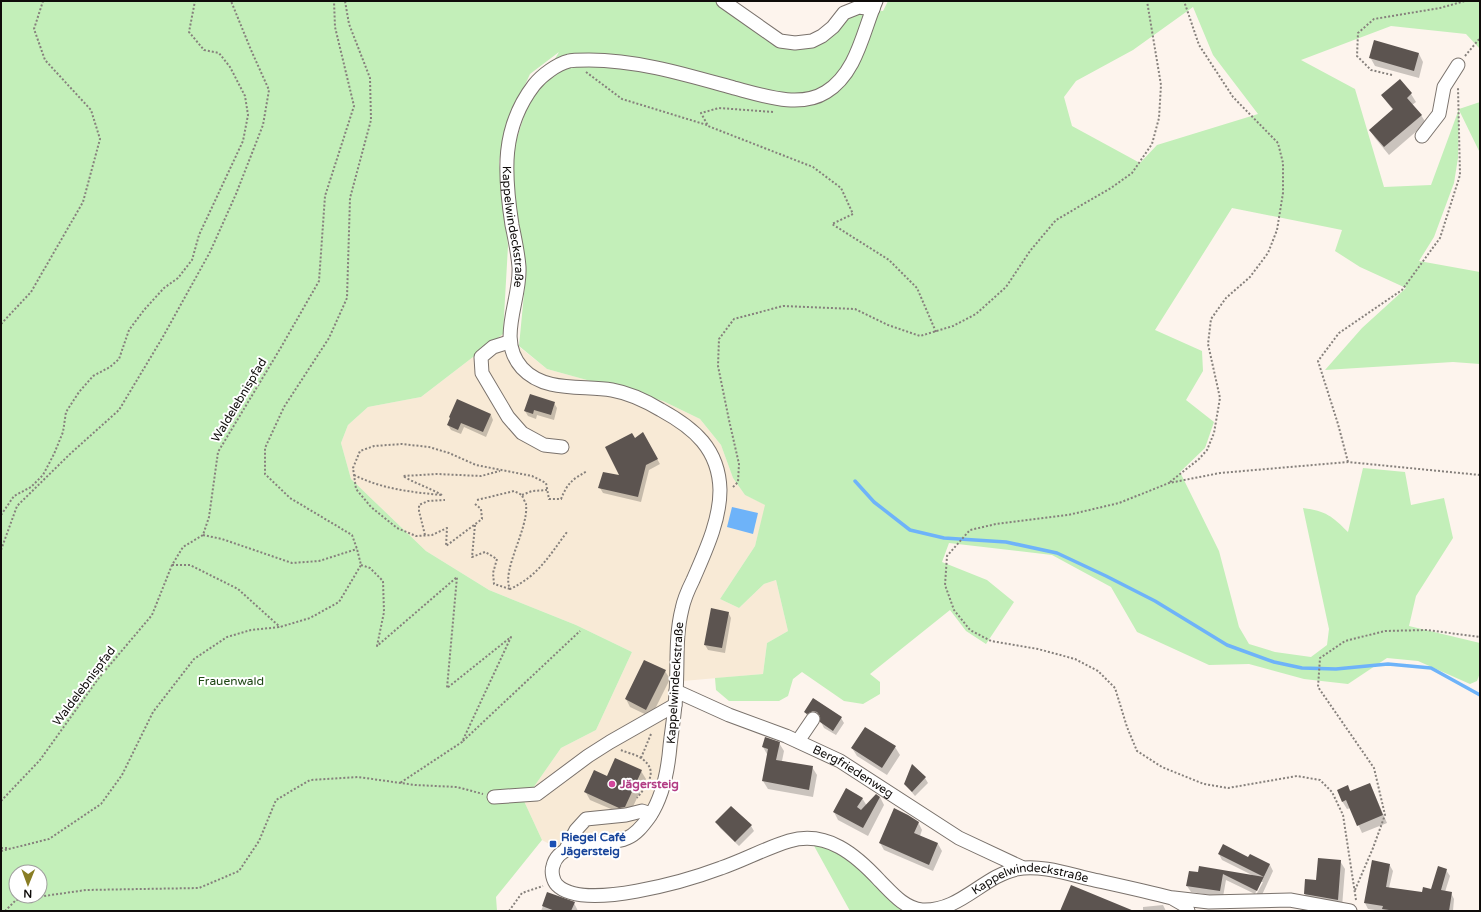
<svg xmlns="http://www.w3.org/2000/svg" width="1481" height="912" viewBox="0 0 1481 912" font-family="'Varela Round',sans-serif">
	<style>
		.commercial { fill: #f8ead6 }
		.green { fill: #c3efb9; fill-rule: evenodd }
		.water { fill: #6eb3f9 }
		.shadow { fill: #0003 }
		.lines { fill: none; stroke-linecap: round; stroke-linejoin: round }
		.stream { stroke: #6eb3f9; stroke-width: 3.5 }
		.building { fill: #5c5450 }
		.minor-casing { stroke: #7a726c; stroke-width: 15 }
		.path { stroke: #86807c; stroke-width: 2; stroke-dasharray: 2 2; stroke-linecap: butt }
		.minor { stroke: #fff; stroke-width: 13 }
		.hotel-dot { fill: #d1479c; stroke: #fff; stroke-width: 1.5 }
		.transit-dot { fill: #1a4fb4; stroke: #fff; stroke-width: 1.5 }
		.labels { text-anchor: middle; stroke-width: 4; stroke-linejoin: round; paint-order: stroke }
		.street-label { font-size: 12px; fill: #0f0c0a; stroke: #fff }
		.park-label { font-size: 12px; fill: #1f4815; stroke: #fff }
		.hotel-label { font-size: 12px; font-weight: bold; fill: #b23c85; stroke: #fff; text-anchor: start }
		.transit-label { font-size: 12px; font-weight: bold; fill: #164399; stroke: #fff; text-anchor: start }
	</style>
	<rect width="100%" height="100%" fill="#fdf4ed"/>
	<path class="commercial" d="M503 334 547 369 663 401 700 419 721 445 733 478 745 495 766 505 755 546 720 599 739 608 764 584 776 580 788 631 767 643 763 674 683 681 678 750 670 790 656 820 640 839 622 846 564 852 542 840 524 801 561 748 596 730 632 652 576 625 489 590 426 551 351 479 341 443 348 425 368 407 421 397Z"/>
	<path class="green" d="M1 1H718L796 47 847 17 868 10 883 11 888 1H1480V49L1466 34 1391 26 1301 60 1355 89 1384 187 1431 185 1459 109 1480 102V153L1459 110 1458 158 1454 183 1434 237 1419 261 1480 272V364L1453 362 1325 370 1362 328 1406 288 1360 267 1335 251 1342 230 1232 208 1155 330 1202 351 1203 371 1186 400 1214 422 1205 448 1180 472 1219 551 1239 627 1249 644 1275 652 1311 657 1327 645 1329 629 1303 508C1326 511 1332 516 1348 532L1363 468 1405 472 1411 505 1444 498 1453 538 1416 596 1409 626 1480 643V673L1477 681 1470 684 1418 661 1387 658 1348 684 1304 679 1249 664 1209 665 1137 632 1111 587 1052 555 949 543 942 562 987 580 1014 602 986 644 966 631 950 610 870 674 880 682V694L863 704 844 701 802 672 793 679 788 696 779 701H729L716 690 715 678 763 674 767 643 788 631 776 580 764 584 739 608 720 599 755 546 765 505 745 495 733 478 721 445 700 419 663 401 547 369 519 346 526 273 511 178 516 141 528 104 559 52 530 74 505 129 499 162 508 246 503 334 421 397 368 407 348 425 341 443 351 479 426 551 489 590 576 625 632 652 596 730 561 748 524 801 542 840 496 897 497 911H1ZM1193 7 1213 55 1258 114 1157 145 1140 163 1072 126 1064 97 1076 81 1133 50ZM16 872H40V896H16Z
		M813 844C831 850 849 857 863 870 877 883 888 901 905 911H850Z"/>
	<path class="water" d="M732 507 758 513 753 534 727 527Z"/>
	<path class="shadow" d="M1419 54 1423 62 1419 78 1375 66 1370 57Z
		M1400 80 1411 94 1416 102 1412 105 1421 115 1426 123 1389 155 1375 138 1370 130 1393 110 1382 96Z
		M554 403 557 408 554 420 537 415 536 419 528 416 525 411Z
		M491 415 493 420 486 437 464 427 461 434 451 430 448 425Z
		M643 434 660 464 649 470 641 502 603 493 600 488 621 477 635 439Z
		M728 612 731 618 725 653 708 650 705 645Z
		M665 671 670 679 651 717 630 707 626 699Z
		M814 699 841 718 844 723 836 735 824 728 821 722V717L817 716 808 717 805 712Z
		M779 743 784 751 782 761 812 767 817 775 813 797 768 789 763 781 768 756 763 747Z
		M895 747 900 755 887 775 857 756 852 748Z
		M641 771 646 779 629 815H625L590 800 585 791 607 777Z
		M925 778 928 783 915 796 905 784Z
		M1370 784 1387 823 1362 833 1351 808 1347 809 1342 801 1348 787 1351 792Z
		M880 797 884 805 868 836 838 820 834 812 862 798 867 806Z
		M717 822 751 826 754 831 739 846 720 828Z
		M918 822 922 830 920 836 938 844 942 851 933 871 884 850 880 843Z
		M1219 854 1249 858 1250 855 1270 865 1273 871 1261 897 1256 895 1263 882H1260L1255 894 1226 880 1223 897 1191 892 1187 886 1199 873 1200 867 1254 876 1222 860Z
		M1340 861 1345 869 1342 907 1310 902 1305 894 1306 880 1317 881Z
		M1373 861 1389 864 1393 871 1389 888 1423 893 1432 890 1446 870 1450 876 1445 892 1451 893 1454 899 1453 911H1382L1368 909 1365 903Z
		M548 893 574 903 578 911H541Z
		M1163 905 1166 911H1143V907Z"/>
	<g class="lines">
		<path class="stream" d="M855 481 874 502 910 530 944 538 1006 542 1057 553 1106 576 1155 601 1227 645 1274 662 1302 668 1336 669 1388 664 1431 668 1480 695"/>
	</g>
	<path class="building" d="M1374 40 1419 53 1414 71 1369 58Z
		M1400 79 1412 93 1407 98 1422 115 1384 147 1369 130 1393 109 1381 95Z
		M530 394 555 402 551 415 534 410 533 414 524 411Z
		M457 399 491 414 483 432 461 423 458 430 447 425 450 418 449 417Z
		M643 432 658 459 646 465 638 497 598 488 603 472 619 475 605 447 632 433 635 438Z
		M711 608 729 612 722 648 704 645Z
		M644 660 666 670 646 710 625 699Z
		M813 698 842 717 833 731 820 722V716L817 712 813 711 807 714 804 712Z
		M865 727 896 746 882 768 851 748Z
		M765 737 780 742 776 760 813 766 809 790 762 781 768 749 762 747Z
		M615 758 642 770 625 807 619 808 584 792 594 770 607 776Z
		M912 764 926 777 912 792 904 784Z
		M1370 783 1383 815 1357 826 1346 800 1342 802 1337 790 1348 785 1350 791Z
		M846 788 863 798 857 807 861 810 876 794 880 797 863 828 833 812Z
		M731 806 752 825 735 842 715 822Z
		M894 808 908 815 919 822 914 833 938 843 929 865 879 843Z
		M1223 844 1248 857 1250 854 1270 864 1257 891 1223 874 1220 891 1186 886 1189 871 1198 872 1199 866 1264 877 1218 854Z
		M1318 858 1341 860 1338 900 1304 894 1305 879 1316 880Z
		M1372 860 1390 864 1386 887 1422 892 1423 887 1431 889 1438 866 1447 869 1441 890 1452 892 1449 911H1396L1382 909 1383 906 1364 903Z
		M1071 885 1134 911H1060Z
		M547 892 575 902 571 911H555L542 906Z"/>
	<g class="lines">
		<g class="minor-casing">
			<g id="minor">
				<path d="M723 1 780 41 795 43 812 41 822 36 833 27 844 13 859 7 873 9"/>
				<path id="s1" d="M876 1C863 31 857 73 826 92 799 109 762 95 734 88 687 75 638 60 589 60 586 60 572 60 569 61 557 64 542 75 534 85 501 128 504 173 512 225 515 239 518 253 519 267 521 301 496 339 522 368 545 393 583 385 612 390 629 393 646 401 661 410 694 428 719 449 720 490 720 521 705 552 693 580 688 590 684 599 682 609 675 637 678 665 676 693 675 711 672 728 670 746 668 770 663 796 650 816 644 824 637 834 627 838 607 848 560 837 553 866 551 872 553 881 557 885 583 912 689 880 721 868 744 860 766 848 789 841 827 830 856 855 880 881 892 893 904 908 922 910 960 912 983 876 1017 869 1038 864 1069 874 1090 879 1117 885 1145 891 1172 898L1186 906 1188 911"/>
				<path d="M1422 136 1439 114 1444 87 1458 65"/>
				<path d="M509 342 493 347 481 357 482 373 508 417 522 433 544 445 562 447"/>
				<path id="s2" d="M676 691 729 715 786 736 840 761 959 838 1021 867"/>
				<path d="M798 741 813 719"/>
				<path d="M494 797 537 794 588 756 610 742 675 705"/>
				<path d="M566 849 576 830 586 819 626 815 642 811 651 814"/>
				<path d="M1174 898 1209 902 1290 900 1350 911"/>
			</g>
		</g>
		<path class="path" d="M1465 56 1480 38
			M586 72 622 99 707 125
			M1392 75 1371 70 1357 56 1358 33 1374 19 1440 8 1465 1
			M773 112 719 108 701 113 708 126 813 167 841 188 853 214 832 224 889 260 917 288 936 332
			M1 324 31 292 83 202 100 139 91 110 45 60 34 29 43 1
			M1348 462 1338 424 1318 361 1339 333 1402 290 1440 238 1460 175 1458 88
			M354 475C382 489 411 492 441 495
			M1170 482 1199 459 1207 450 1214 433 1220 398 1208 344 1211 319 1226 298 1250 277 1268 253 1277 230 1283 193V163L1278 143 1233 97 1199 45 1184 1
			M733 487 738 482 739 464 729 420 718 366 719 339 734 319 783 306 855 309 888 325 920 336 953 326 976 314 1006 287 1030 251 1056 220 1111 188 1132 173 1152 144 1159 118 1161 85 1147 1
			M442 495C430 488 414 483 403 476L437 474 481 476 500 471
			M522 495 532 491 547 490
			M477 500 514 491 522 495C523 498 525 502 526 504 529 529 501 570 510 589 538 576 549 556 567 532
			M475 504 481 509 482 519 446 546 447 528 432 535 416 536 397 528 371 507 356 489 353 468 360 451 374 446 402 444 429 447 449 453 476 465 532 476 546 483 549 499H561C568 482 572 480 587 471
			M1 515 14 496 31 487 43 475 54 454 63 432 66 412 79 392 93 376 110 367 119 359 129 330 144 310 164 288 178 278 192 260 199 235 243 141 248 115 245 96 230 67 219 53 204 50 189 32 195 1
			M475 525 472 557 485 552 497 559 493 573 494 584 510 589
			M203 535 222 539 292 563 319 561 357 549
			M425 535 419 511V505L428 501 445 500
			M1 550 17 506 70 454 119 410 164 335 210 252 236 194 263 125 269 90 251 50 231 1
			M172 565H190L238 589 280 627
			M361 565 370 568 383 581 384 612 377 646 457 577 447 688 511 637 462 742 400 783
			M463 741 580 631
			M621 750C627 753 635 754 641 758 660 771 647 785 637 798
			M641 758 651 734
			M1 801 40 760 98 679 152 615 172 565 183 547 203 535 209 517 218 452 280 349 319 281 325 196 354 106 335 27 334 1
			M1 848H9
			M1 851 49 839 101 804 122 775 153 712 194 659 227 637 251 630 280 627 310 618 339 602 361 565 357 549 352 535 290 498 265 474V448L284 407 329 338 347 298 350 198 371 120 370 78 349 24 345 1
			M1355 890 1373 848 1385 815 1374 768 1318 687 1320 658 1345 641 1385 631 1427 630 1480 637
			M1356 900 1343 815 1332 792 1320 780 1297 776 1228 788 1204 784 1162 767 1137 751 1127 727 1115 688 1098 671 1075 659 1038 649 991 641 970 630 954 610 945 585 947 556 970 530 996 524 1068 515 1119 503 1169 483 1220 473 1348 462 1480 475
			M5 911 16 900 86 890 199 888 239 871 259 841 276 800 310 780 358 777 415 785 457 787 483 794
			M509 911 522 893 543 886"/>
		<use href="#minor" class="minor"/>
	</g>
	<circle class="hotel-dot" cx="612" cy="784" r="4"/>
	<rect class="transit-dot" x="549" y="840" width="8" height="8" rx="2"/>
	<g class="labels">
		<g class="street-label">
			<text dy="4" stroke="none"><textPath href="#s1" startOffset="560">Kappelwindeckstraße</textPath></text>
			<text transform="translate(239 400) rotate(-59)" y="4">Waldelebnispfad</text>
			<text transform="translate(675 683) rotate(-86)" y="4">Kappelwindeckstraße</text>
			<text transform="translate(84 686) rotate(-53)" y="4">Waldelebnispfad</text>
			<text dy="4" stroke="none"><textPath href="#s2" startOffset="195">Bergfriedenweg</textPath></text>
			<text dy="4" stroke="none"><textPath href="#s1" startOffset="1948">Kappelwindeckstraße</textPath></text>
		</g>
		<g class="park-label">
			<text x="231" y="685">Frauenwald</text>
		</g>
		<g class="hotel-label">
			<text x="620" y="788">Jägersteig</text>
		</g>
		<g class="transit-label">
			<text x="561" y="841">Riegel Café<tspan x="561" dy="14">Jägersteig</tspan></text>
		</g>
	</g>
	<rect width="1481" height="912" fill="none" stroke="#0f0c0a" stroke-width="4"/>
	<g transform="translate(28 884) rotate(181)"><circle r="19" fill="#ffffff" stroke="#9f9e9d"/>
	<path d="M0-3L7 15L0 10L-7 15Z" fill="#887d24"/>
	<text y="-6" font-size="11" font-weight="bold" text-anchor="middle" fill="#0f0c0a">N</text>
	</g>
</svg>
